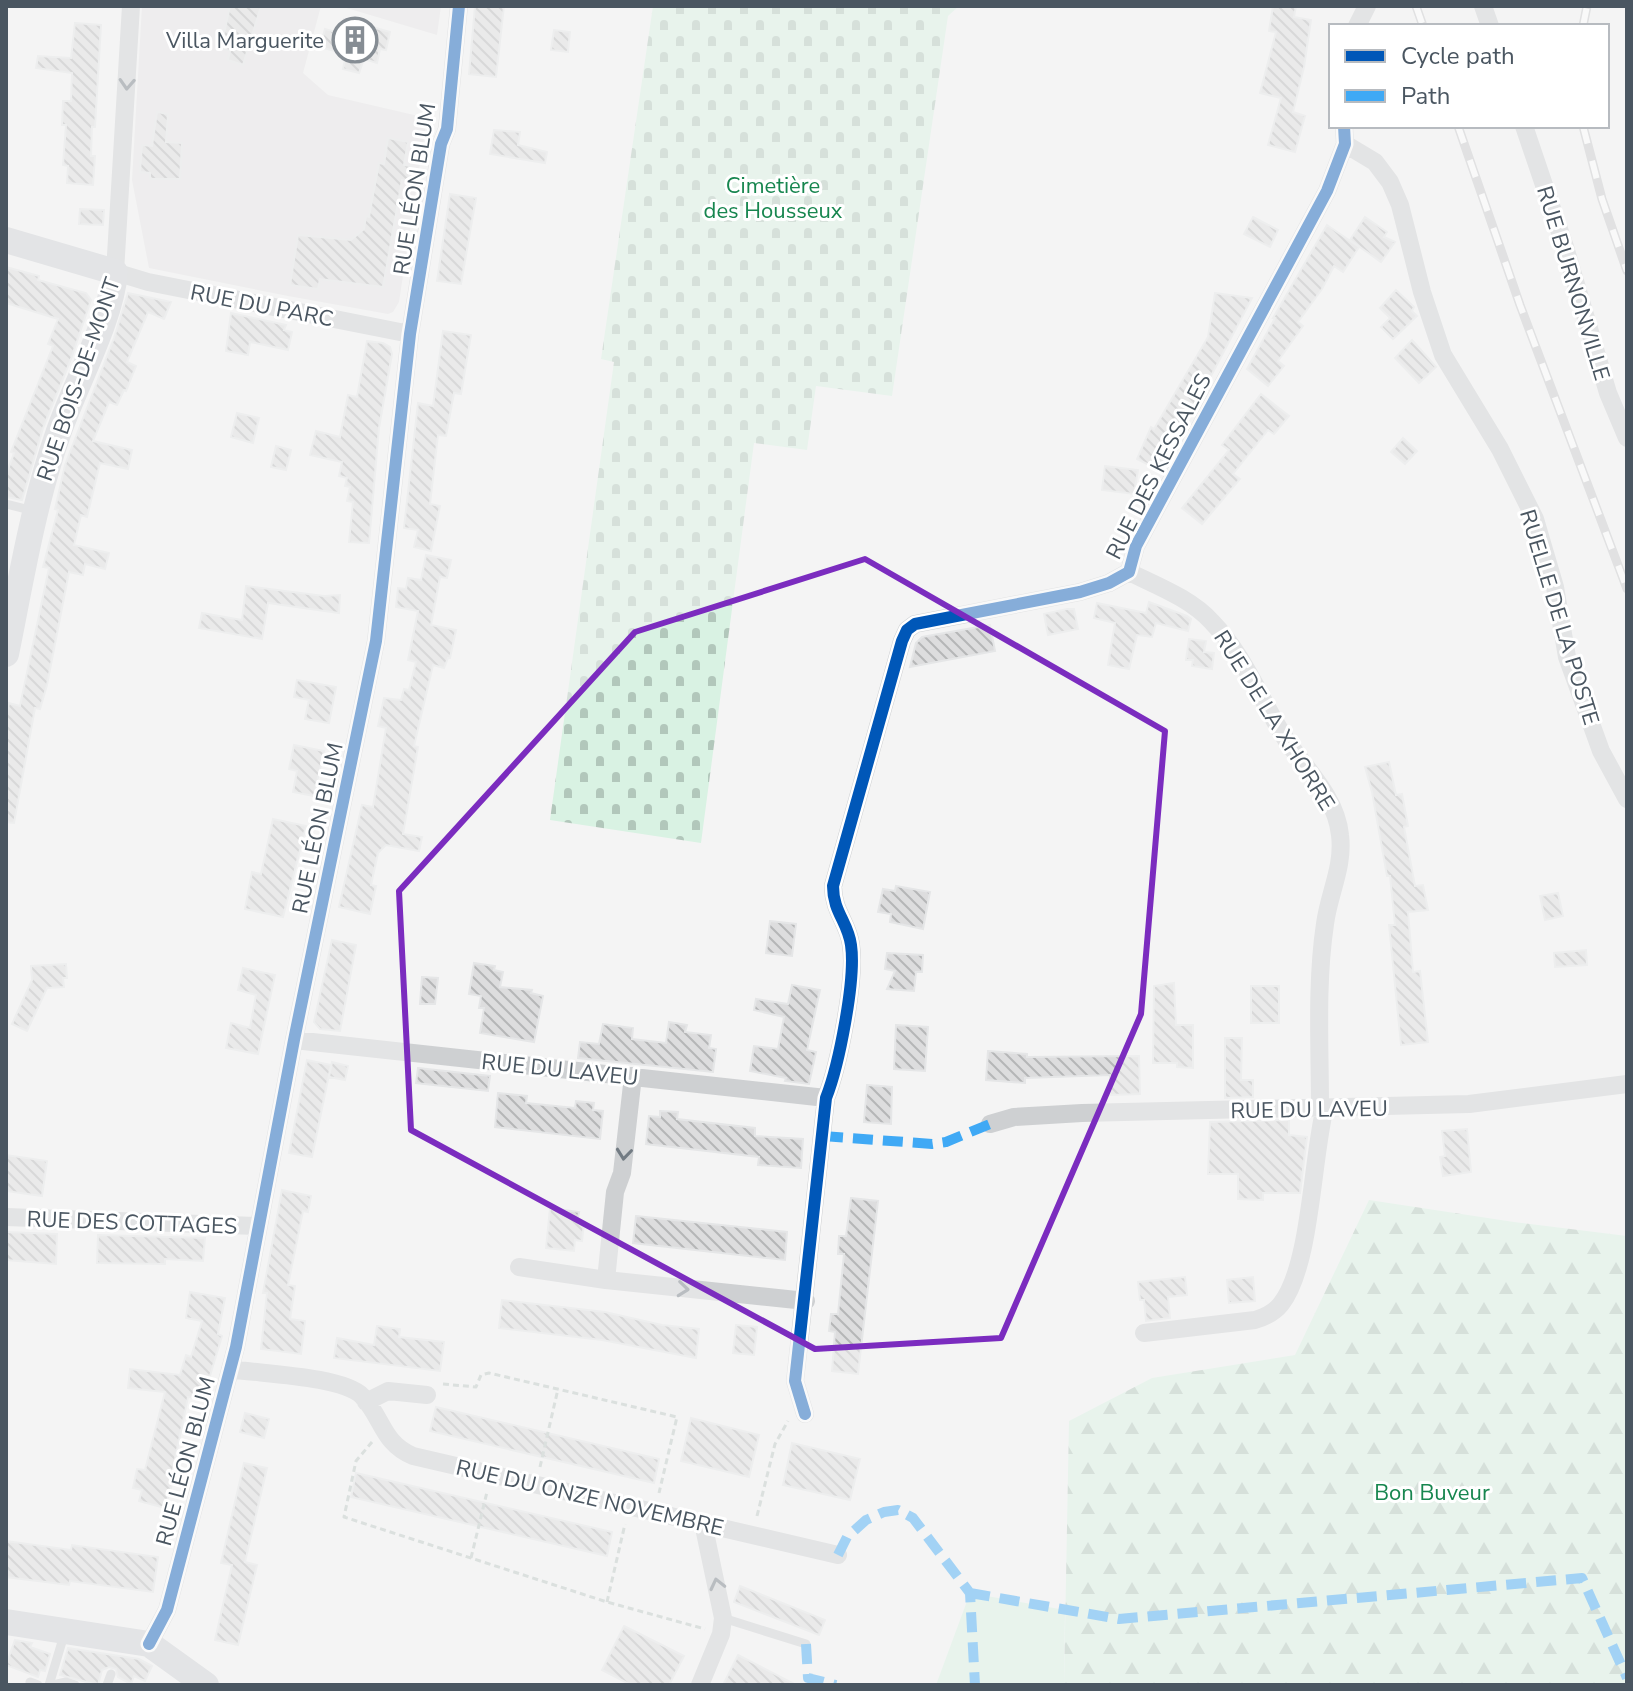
<svg xmlns="http://www.w3.org/2000/svg" width="1633" height="1691" viewBox="0 0 1633 1691" font-family="'Nunito Sans',sans-serif">
	<style>
		.education { fill: #e6e5e6 }
		.green { fill: #d9f2e3 }
		.forest { fill: url(#forest-firs) }
		.cemetery { fill: url(#cemetery-stones) }
		.building { fill: url(#building-back-hatch); stroke: #e5e6e7; stroke-width: 2 }
		.lines { fill: none; stroke-linecap: round; stroke-linejoin: round }
		.path { stroke: #bcc7c4; stroke-width: 3; stroke-dasharray: 6 4; stroke-linecap: butt }
		.lane { stroke: #ced0d2; stroke-width: 9 }
		.street { stroke: #ced0d2; stroke-width: 18 }
		.secondary { stroke: #ced0d4; stroke-width: 26 }
		.rail-casing { stroke: #c9cacc; stroke-width: 9 }
		.rail { stroke: #fff; stroke-width: 6; stroke-dasharray: 18; stroke-linecap: butt }
		.quiet { stroke: #3fa9f5; stroke-width: 10; stroke-dasharray: 20 10; stroke-linecap: butt }
		.cycleway-casing { stroke: #fff; stroke-width: 17 }
		.cycleway { stroke: #0057b8; stroke-width: 12 }
		.oneway { stroke: #727b83 }
		.marked { fill: none; stroke: #7b2cbf; stroke-width: 6; stroke-linejoin: round }
		.labels { text-anchor: middle; stroke-width: 6; stroke-linejoin: round; paint-order: stroke }
		.poi-label { font-size: 22px; fill: #4a5661; stroke: #fff; text-anchor: end }
		.park-label { font-size: 22px; fill: #17864f; stroke: #fff }
		.street-label { font-size: 22px; fill: #4a5661; stroke: #fff }
	</style>
	<defs>
		<pattern id="forest-firs" width="22" height="20" patternUnits="userSpaceOnUse" patternTransform="scale(2)"><rect width="22" height="20" fill="#d9f2e3"/><path d="M5 1l3.5 6h-7zM16 11l3.5 6h-7z" fill="#b2c7bb"/></pattern>
		<pattern id="cemetery-stones" width="16" height="16" patternUnits="userSpaceOnUse" patternTransform="scale(2)"><rect width="16" height="16" fill="#d9f2e3"/><path d="M2 7V4a2 2 0 0 1 4 0v3zM10 15v-3a2 2 0 0 1 4 0v3z" fill="#b2c7bb"/></pattern>
		<pattern id="building-back-hatch" width="6" height="6" patternUnits="userSpaceOnUse" patternTransform="scale(2)"><rect width="6" height="6" fill="#ddddde"/><path d="M-1 5l2 2M0 0l6 6M5-1l2 2" fill="none" stroke="#b5b6b7"/></pattern>
	</defs>
	<rect width="100%" height="100%" fill="#f4f4f4"/>
	<path class="education" d="M142 6H321L303 73 328 95 427 118 399 302 393 312 388 314 288 296 149 268 132 180Z
		M340 6H441L437 35Z"/>
	<path class="green" d="M970 1593 1065 1610 1064 1685H936Z"/>
	<path class="forest" d="M1369 1200 1514 1222 1627 1236V1685H1064L1069 1421 1152 1378 1295 1355Z"/>
	<path class="cemetery" d="M653 6H959L948 16 892 396 816 386 807 450 754 443 701 843 550 820 614 362 601 359Z"/>
	<path class="building" d="M230 6H261L243 65 228 60 230 51 221 48Z
		M475 6H504L496 77 469 74Z
		M1273 6H1296L1294 17 1311 20 1304 67 1293 112 1305 116 1295 152 1268 145 1281 98 1260 93 1276 32 1269 31Z
		M344 19 390 32 386 50 380 49 377 63 364 59 359 73 343 69 346 54 320 47 325 29 339 33Z
		M75 23 101 25 95 127H92L91 156H95L93 185 67 183 68 166 63 165 66 125H62L63 101H71L72 73 36 68 38 56 71 58Z
		M554 30 570 32 568 52 551 50Z
		M157 112 168 114 166 142 182 143 180 179H150V173L140 172 142 145 152 146Z
		M494 130 520 132 518 145 547 152 545 163 490 154Z
		M388 138 408 142 404 165 411 166 408 181 402 180 383 287 320 279 318 289 290 285 298 235 351 240 364 229 366 216 369 217 379 163 384 164Z
		M450 194 476 198 461 284 437 281Z
		M80 209 104 210 103 225 79 224Z
		M1253 217 1278 230 1270 247 1244 234Z
		M1365 217 1387 232 1384 237 1395 242 1381 262 1350 240Z
		M1327 225 1359 247 1343 272 1334 266 1322 289 1298 322 1303 326 1278 361 1284 366 1268 386 1247 369 1275 318H1273Z
		M6 267 39 276 38 280 86 293 91 300 71 359 43 428 22 500 6 497V475L14 453 11 452 53 346 48 344 58 319 6 303Z
		M1396 290 1414 307 1412 311 1417 316 1393 339 1381 327 1390 318 1380 308Z
		M128 293 171 302 164 319 148 312 127 362 136 366 126 391 124 390 117 405 109 402 93 441 132 450 128 469 100 463 87 517 81 515 74 545 109 553 105 569 85 564 83 575 69 572 47 685 40 709 35 708 14 823 6 822V718L9 703 20 706 49 568 43 567 58 510 55 509 65 465 114 338Z
		M1215 293 1252 298 1161 471 1137 459 1151 427 1154 429 1208 337Z
		M231 313 286 325 284 330 292 332 288 350 250 342 248 355 226 351Z
		M443 331 471 335 461 394 454 393 446 436 438 435 430 504 440 506 431 551 414 547 418 530 404 528 418 403 433 406Z
		M1412 340 1436 367 1419 383 1395 358Z
		M367 341 383 343 390 347 392 354 379 428 369 543 349 542 353 502 347 501 350 487 345 486 347 478 339 476 342 462 310 455 316 431 340 437 348 395 357 397Z
		M1261 394 1289 416 1274 434 1268 430 1233 474 1240 479 1202 524 1182 508 1229 450 1222 445Z
		M237 413 259 418 253 443 231 437Z
		M1403 438 1417 451 1405 464 1391 452Z
		M276 446 291 450 286 470 271 467Z
		M1105 466 1138 470 1134 494 1102 490Z
		M426 555 451 560 447 578 440 577 431 625 456 630 450 658H448L444 668 433 665 414 746 418 747 403 834 422 837 419 851 386 845 378 853 371 885 376 886 370 914 339 907 362 805 373 807 386 728 378 726 384 698 401 700 404 689 409 690 416 662 408 660 418 611 396 607 398 588 406 589 408 578 421 580Z
		M246 586 324 596 340 595 339 613 268 603 262 639 199 628 202 613 242 620Z
		M1149 602 1187 616 1191 619 1188 631 1156 623 1152 637 1137 635 1129 669 1108 665 1115 623 1094 618 1097 603 1146 613Z
		M1067 609H1074L1078 629 1048 635 1044 614Z
		M990 625 995 651 910 667 916 643 922 637Z
		M1189 639 1206 641 1204 652 1214 653 1212 669 1192 666 1193 660H1186Z
		M297 680 336 687 329 723 305 719 309 700 294 697Z
		M294 745 324 751 314 796 293 792 297 771 289 769Z
		M1389 762 1396 795 1402 794 1408 826 1404 827 1415 886 1423 885 1428 910 1408 912 1413 972 1420 971 1428 1042 1401 1045 1389 925H1395L1390 876H1387L1372 792 1365 767Z
		M273 819 306 826 283 917 245 909 252 872 261 874Z
		M896 886 930 892 923 929 890 922 891 914 878 912 883 889 895 891Z
		M1558 893 1563 916 1545 920 1540 896Z
		M770 921 796 924 792 956 766 953Z
		M332 940 356 945 340 1031 320 1029 314 1022Z
		M1586 950 1587 965 1555 967 1554 953Z
		M887 953 923 955 922 972H916L914 991 887 989 895 971 885 969Z
		M474 963 495 966 494 970 503 972 500 987 532 990 531 993 543 996 534 1042 480 1033 484 1008H479L481 996 469 994Z
		M66 964 67 978H63L64 987 47 988 27 1031 12 1024 32 980 31 966Z
		M243 968 275 975 258 1054 226 1048 231 1023 250 1028 256 995 238 990Z
		M422 977 438 978 435 1004H420Z
		M1174 983 1176 1025H1193V1068L1177 1067V1063H1153L1154 986Z
		M792 985 820 990 807 1050 816 1052 809 1084 785 1081 786 1078 750 1071 754 1046 778 1049 784 1017 754 1010 756 999 788 1004Z
		M1251 986H1279V1023H1251Z
		M669 1022 687 1025 685 1032 711 1035 709 1048 716 1049 713 1072 578 1058 580 1042 599 1044 603 1024 633 1028 632 1039 666 1043Z
		M896 1025 928 1027 925 1071 894 1069Z
		M1225 1038H1242L1241 1080H1253V1097L1225 1098Z
		M988 1051 1027 1054V1057L1139 1056 1140 1094 1110 1095V1075L1025 1078V1083L986 1080Z
		M307 1060 331 1065 312 1157 289 1153Z
		M332 1062 348 1066 345 1080 329 1077Z
		M418 1068 490 1076 488 1091 416 1083Z
		M867 1085 892 1087 891 1124 864 1122Z
		M498 1093 527 1096 526 1103 575 1108 576 1101 594 1103 593 1110 603 1111 600 1139 495 1127Z
		M660 1111 678 1112 677 1119 755 1128V1136L803 1139 801 1168 758 1165 759 1157 646 1144 649 1116 660 1117Z
		M1289 1120V1135L1307 1137 1300 1193H1263V1200L1238 1199V1174H1208L1210 1122Z
		M1467 1129 1471 1172 1443 1176 1440 1157 1445 1156 1442 1131Z
		M6 1155 47 1161 42 1196 6 1191Z
		M282 1190 311 1196 308 1212 303 1211 288 1285 295 1286 290 1319 305 1321 301 1354 261 1349 267 1293H263Z
		M851 1198 878 1201 858 1374 832 1371 835 1332 829 1331 831 1314H838L844 1254H838L839 1236H846Z
		M550 1208 579 1212 577 1222 584 1223 582 1241 575 1240 574 1251 546 1248Z
		M636 1216 787 1232 785 1260 633 1243Z
		M6 1232 57 1234 56 1264 6 1260Z
		M98 1235 205 1238 203 1261 165 1259V1264L97 1263Z
		M1185 1277 1187 1295 1168 1297 1170 1318 1146 1321 1144 1300H1140L1138 1282Z
		M1253 1277 1255 1301 1229 1303 1227 1280Z
		M190 1292 225 1298 218 1334 222 1336 203 1399 188 1397 172 1474H175L165 1508 139 1501 142 1490 133 1488 137 1469 145 1470 165 1392 128 1388 130 1369 180 1375 186 1355 191 1357 202 1321 186 1318Z
		M502 1300 605 1312 662 1325 699 1329 696 1358 602 1340 499 1328Z
		M736 1325 757 1327 754 1355 733 1353Z
		M377 1326 400 1329 399 1337 444 1342 440 1371 334 1358 337 1338 374 1345Z
		M436 1407 659 1459 654 1483 430 1431Z
		M245 1413 269 1419 264 1438 240 1432Z
		M691 1418 759 1435 749 1477 681 1461Z
		M792 1443 860 1459 850 1500 783 1485Z
		M244 1463 267 1468 245 1562 257 1565 238 1645 215 1640 232 1565 221 1563Z
		M356 1473 612 1532 607 1556 351 1497Z
		M6 1541 71 1550 72 1545 158 1557 153 1592 70 1581 69 1585 6 1577Z
		M740 1586 825 1620 819 1635 734 1602Z
		M624 1626 684 1656 669 1685H631L602 1670Z
		M15 1640 32 1643 30 1647 50 1654 45 1671 40 1670 38 1677 6 1665Z
		M68 1648 139 1659 152 1666 145 1681 134 1676 131 1684 118 1677 116 1669 109 1667 102 1670 98 1685 60 1675Z
		M738 1655 796 1685H723Z"/>
	<g class="lines">
		<path class="path" d="M443 1384 476 1387 481 1375 489 1373 677 1417 659 1493
			M372 1442 356 1461 344 1517 607 1602 705 1629
			M540 1467 558 1389
			M757 1516 775 1444 788 1421
			M471 1558 487 1492
			M607 1602 625 1524"/>
		<path class="lane" d="M6 504 34 511
			M723 1618 806 1644
			M30 1682 38 1685
			M49 1685 64 1635
			M53 1685 66 1682 75 1685
			M107 1685 111 1674"/>
		<path class="street" d="M131 6 115 272 148 282 410 334
			M1483 6 1490 26
			M1357 26 1367 6
			M1524 126 1565 247 1608 393 1627 438
			M1345 144 1375 162 1390 182 1400 205 1422 292 1443 355 1500 449 1535 519 1555 587 1567 657 1601 751 1627 799
			M1129 572C1157 586 1190 598 1212 622 1243 654 1260 698 1283 735 1303 767 1336 795 1340 835 1344 867 1329 893 1325 924 1316 984 1320 1047 1320 1107
			M294 1040 826 1098
			M990 1124 1014 1117 1082 1113 1469 1104 1627 1084
			M6 1217 258 1226
			M519 1267 606 1280 806 1301
			M606 1280 615 1192 622 1173 633 1076
			M1144 1333 1255 1320C1265 1317 1274 1313 1281 1304 1311 1266 1312 1158 1325 1107
			M230 1369C261 1374 342 1376 362 1396 383 1418 382 1443 413 1456L838 1555
			M366 1402 388 1391 427 1395
			M805 1414 795 1381 826 1098C839 1065 856 979 851 945 848 922 833 912 833 886L902 641 907 630 915 624 1080 592 1109 583 1129 572 1136 546 1327 191 1345 144 1344 126
			M149 1644 167 1610 236 1347 294 1040 376 641 410 334 441 144 447 129 459 6
			M700 1685 721 1634 723 1618 703 1523"/>
		<path class="secondary" d="M6 240 115 272C111 321 74 386 58 434 33 505 21 580 6 654
			M6 1622 149 1644 206 1685"/>
		<g class="rail-casing">
			<path id="rail" d="M1416 6 1423 26
				M1583 26 1587 6
				M1458 126 1520 305 1627 589
				M1583 126 1602 199 1627 271"/>
		</g>
		<use href="#rail" class="rail"/>
		<path class="quiet" d="M823 1136 932 1144 946 1142 990 1124
			M838 1555 847 1537 866 1520 884 1512 898 1510 913 1518 970 1593 975 1685
			M970 1593 1119 1619 1582 1578 1627 1678
			M806 1644 808 1678 836 1685"/>
		<g class="cycleway-casing">
			<path id="cycleway" d="M805 1414 795 1381 826 1098C839 1065 856 979 851 945 848 922 833 912 833 886L902 641 907 630 915 624 1080 592 1109 583 1129 572 1136 546 1327 191 1345 144 1344 126
				M149 1644 167 1610 236 1347 294 1040 376 641 410 334 441 144 447 129 459 6"/>
		</g>
		<use href="#cycleway" class="cycleway"/>
	</g>
	<defs><path id="oneway-chevron" d="M-2-3.5L2.5 0L-2 3.5" fill="none" stroke-width="1.6" stroke-linecap="round" stroke-linejoin="round" transform="scale(2)"/></defs>
	<g class="oneway">
		<use href="#oneway-chevron" transform="translate(127 84) rotate(93)"/>
		<use href="#oneway-chevron" transform="translate(624 1154) rotate(96)"/>
		<use href="#oneway-chevron" transform="translate(683 1289) rotate(6)"/>
		<use href="#oneway-chevron" transform="translate(717 1584) rotate(-103)"/>
	</g>
	<path d="M0 0H1633V1691H0ZM865 559 1165 731 1141 1014 1001 1338 815 1349 411 1130 399 891 635 632Z" fill="#f4f4f4" fill-opacity=".55" fill-rule="evenodd"/>
	<path class="marked" d="M865 559 1165 731 1141 1014 1001 1338 815 1349 411 1130 399 891 635 632Z"/>
	<defs>
		<g id="building-ring" transform="scale(2.3)"><circle r="9.5" fill="#fff" stroke="#868d94" stroke-width="1.5"/><path d="M-4-6H4V6H1V3H-1V6H-4ZM-2.5-4.3h1.7v1.8h-1.7ZM.8-4.3h1.7v1.8H.8ZM-2.5-1h1.7V.8h-1.7ZM.8-1h1.7V.8H.8Z" fill="#868d94"/></g>
	</defs>
	<g fill-rule="evenodd">
		<use href="#building-ring" x="355" y="40"/>
	</g>
	<g class="labels">
		<g class="poi-label">
			<text x="324" y="48">Villa Marguerite</text>
		</g>
		<g class="park-label">
			<text x="773" y="193">Cimetière<tspan x="773" dy="25">des Housseux</tspan></text>
			<text x="1432" y="1500">Bon Buveur</text>
		</g>
		<g class="street-label">
			<text transform="translate(414 189) rotate(-81)" y="8">RUE LÉON BLUM</text>
			<text transform="translate(1574 283) rotate(73)" y="8">RUE BURNONVILLE</text>
			<text transform="translate(262 305) rotate(11)" y="8">RUE DU PARC</text>
			<text transform="translate(78 379) rotate(-71)" y="8">RUE BOIS-DE-MONT</text>
			<text transform="translate(1158 466) rotate(-63)" y="8">RUE DES KESSALES</text>
			<text transform="translate(1560 617) rotate(73)" y="8">RUELLE DE LA POSTE</text>
			<text transform="translate(1275 720) rotate(58)" y="8">RUE DE LA XHORRE</text>
			<text transform="translate(317 828) rotate(-78)" y="8">RUE LÉON BLUM</text>
			<text transform="translate(560 1069) rotate(6)" y="8">RUE DU LAVEU</text>
			<text transform="translate(1309 1109) rotate(-1)" y="8">RUE DU LAVEU</text>
			<text transform="translate(132 1222) rotate(2)" y="8">RUE DES COTTAGES</text>
			<text transform="translate(185 1461) rotate(-75)" y="8">RUE LÉON BLUM</text>
			<text transform="translate(590 1497) rotate(13)" y="8">RUE DU ONZE NOVEMBRE</text>
		</g>
	</g>
	<rect width="1633" height="1691" fill="none" stroke="#4a5661" stroke-width="16"/>
	<rect x="1329" y="24" width="280" height="104" fill="#ffffff" stroke="#b7bbc0" stroke-width="2"/>
	<rect x="1345" y="50" width="40" height="12" fill="#0057b8" stroke="#b7bbc0" stroke-width="2"/>
	<text x="1401" y="64" font-size="24" fill="#4a5661">Cycle path</text>
	<rect x="1345" y="90" width="40" height="12" fill="#3fa9f5" stroke="#b7bbc0" stroke-width="2"/>
	<text x="1401" y="104" font-size="24" fill="#4a5661">Path</text>
</svg>
